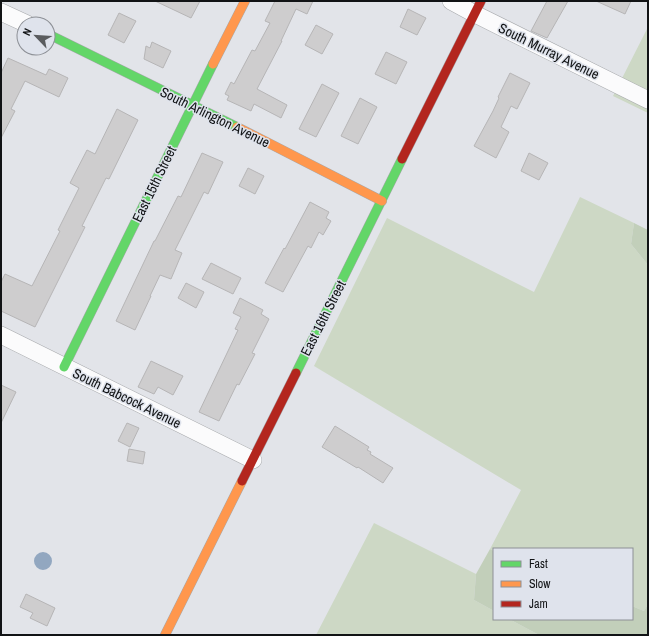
<svg xmlns="http://www.w3.org/2000/svg" width="649" height="636" viewBox="0 0 649 636" font-family="'Archivo Narrow',sans-serif">
	<style>
		.green { fill: #cdd8c5 }
		.forest { fill: #c2cfba }
		.water { fill: #92a7c0 }
		.building { fill: #cecdce; stroke: #b6b5b6 }
		.lines { fill: none; stroke-linecap: round; stroke-linejoin: round }
		.street-casing { stroke: #a7a9ac; stroke-width: 18 }
		.fast-casing { stroke: #a7a9ac; stroke-width: 10 }
		.slow-casing { stroke: #a7a9ac; stroke-width: 10 }
		.jam-casing { stroke: #a7a9ac; stroke-width: 10 }
		.street { stroke: #fbfbfc; stroke-width: 17 }
		.fast { stroke: #63d668; stroke-width: 9 }
		.slow { stroke: #ff974d; stroke-width: 9 }
		.jam { stroke: #b3261e; stroke-width: 9 }
		.labels { text-anchor: middle; stroke-width: 3; stroke-linejoin: round; paint-order: stroke }
		.street-label { font-size: 14px; fill: #111315; stroke: #dfe3ec }
	</style>
	<rect width="100%" height="100%" fill="#e2e4e9"/>
	<path class="green" d="M648 27V113L613 96Z
		M580 197 634 223 631 244 648 265V604L644 611 632 606V549H494V551L490 549 521 490 314 366 387 218 534 292Z
		M374 523 476 574 474 600 494 611V619H509L539 635H316Z"/>
	<path class="forest" d="M634 223 648 230V265L631 244Z
		M490 549 494 551V611L474 600 476 574Z
		M648 604V635H539L509 619H632V606L644 611Z"/>
	<path class="water" d="M34 561a9 9 0 1 1 18 0a9 9 0 1 1-18 0Z"/>
	<path class="building" d="M155 1H200L191 18Z
		M275 1H313L307 14 296 9 281 41H282L257 89 287 105 281 118 254 104 251 111 227 100 229 96 225 94 231 82 234 84 252 50 255 51 270 23 265 21Z
		M547 1H568L547 38 531 31Z
		M596 1H631L625 14Z
		M408 9 426 18 417 35 400 27Z
		M119 13 136 21 124 43 108 35Z
		M316 25 333 34 322 54 305 45Z
		M152 42 171 51 163 68 144 59 146 46 150 48Z
		M386 52 407 62 396 84 375 74Z
		M8 58 46 75 49 69 68 78 59 97 25 81 11 109 15 111 1 138V73Z
		M510 73 530 83 517 109 511 106 501 127 509 132 496 158 474 146 493 111 499 98 498 97Z
		M322 84 339 93 316 137 299 129Z
		M360 98 377 107 358 144 341 136Z
		M117 109 138 120 109 179 106 178 82 226 85 227 35 327 1 311V282L5 274 32 286 60 231 58 230 79 188 70 183 87 150 95 154Z
		M202 153 223 162 208 194 204 192 175 250 182 253 171 279 160 275 150 296H151L135 330 116 321 154 241H155L178 196 181 197Z
		M529 153 548 163 539 180 521 171Z
		M248 168 264 176 255 194 239 186Z
		M310 202 329 212 326 218 331 221 323 235 319 232 311 248 308 246 283 292 265 283 284 248 285 249Z
		M211 263 241 278 233 294 202 279Z
		M186 283 204 292 196 308 178 298Z
		M240 298 263 310 261 314 269 319 252 353 255 354 239 385 237 384 219 421 199 412 238 330 235 329 241 317 233 313Z
		M151 361 183 376 173 395 158 387 154 394 138 387Z
		M1 385 16 392 1 423Z
		M127 423 139 428 130 447 118 441Z
		M335 426 369 447 367 450 371 452 370 454 393 468 383 483 358 467 357 468 322 447Z
		M129 449 145 452 143 464 127 461Z
		M26 594 55 608 47 626 30 618 33 613 20 607Z"/>
	<g class="lines">
		<g class="street-casing">
			<path id="street" d="M451 1 475 14 648 100
				M1 12 27 24
				M1 335 253 460"/>
		</g>
		<g class="fast-casing">
			<path id="fast" d="M48 34 237 127
				M64 367 213 64
				M296 373 402 159"/>
		</g>
		<g class="slow-casing">
			<path id="slow" d="M213 64 245 1
				M237 127 382 201
				M165 635 242 481"/>
		</g>
		<g class="jam-casing">
			<path id="jam" d="M402 159 481 1
				M242 481 296 373"/>
		</g>
		<use href="#street" class="street"/>
		<use href="#fast" class="fast"/>
		<use href="#slow" class="slow"/>
		<use href="#jam" class="jam"/>
	</g>
	<g class="labels">
		<g class="street-label">
			<text transform="translate(549 51) rotate(26)" y="5">South Murray Avenue</text>
			<text transform="translate(215 117) rotate(26)" y="5">South Arlington Avenue</text>
			<text transform="translate(154 184) rotate(-64)" y="5">East 15th Street</text>
			<text transform="translate(323 318) rotate(-63)" y="5">East 16th Street</text>
			<text transform="translate(127 398) rotate(26)" y="5">South Babcock Avenue</text>
		</g>
	</g>
	<rect width="649" height="636" fill="none" stroke="#111315" stroke-width="4"/>
	<rect x="493" y="548" width="140" height="72" fill="#dfe3ec" stroke="#8d9096"/>
	<rect x="501" y="561" width="20" height="6" fill="#63d668" stroke="#8d9096"/>
	<text x="529" y="568" font-size="12" fill="#111315">Fast</text>
	<rect x="501" y="581" width="20" height="6" fill="#ff974d" stroke="#8d9096"/>
	<text x="529" y="588" font-size="12" fill="#111315">Slow</text>
	<rect x="501" y="601" width="20" height="6" fill="#b3261e" stroke="#8d9096"/>
	<text x="529" y="608" font-size="12" fill="#111315">Jam</text>
	<g transform="translate(36 36) rotate(295)"><circle r="19" fill="#dfe3ec" stroke="#8d9096"/>
	<path d="M0-3L7 15L0 10L-7 15Z" fill="#5a5c5f"/>
	<text y="-6" font-size="11" font-weight="bold" text-anchor="middle" fill="#111315">N</text>
	</g>
</svg>
